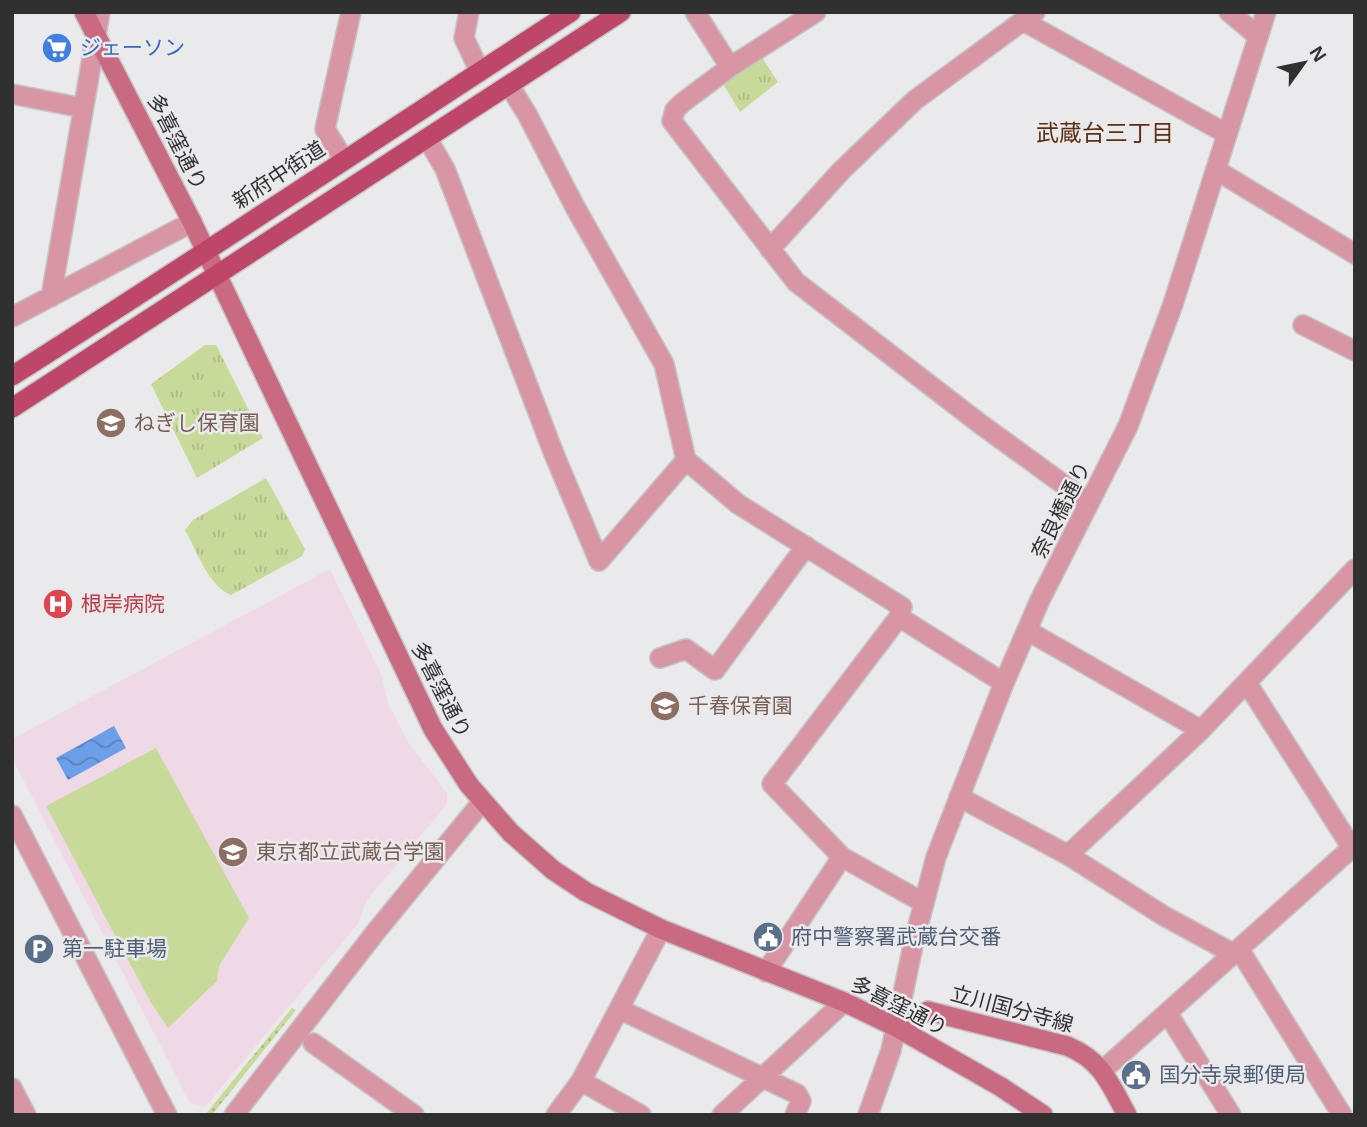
<svg xmlns="http://www.w3.org/2000/svg" width="1367" height="1127" viewBox="0 0 1367 1127" font-family="Arial,'Noto Sans JP',sans-serif">
	<style>
		.education { fill: #f0d9e6 }
		.grass { fill: url(#grass-dots) }
		.park { fill: url(#park-tufts) }
		.pitch { fill: #c8da99 }
		.water { fill: url(#water-waves) }
		.lines { fill: none; stroke-linecap: round; stroke-linejoin: round }
		.minor-casing { stroke: #c5c5c7; stroke-width: 22 }
		.tertiary-casing { stroke: #c5c5c7; stroke-width: 22 }
		.secondary-casing { stroke: #c5c5c7; stroke-width: 22 }
		.primary-casing { stroke: #c5c5c7; stroke-width: 22 }
		.minor { stroke: #d896a4; stroke-width: 19 }
		.tertiary { stroke: #d896a4; stroke-width: 19 }
		.secondary { stroke: #c96a81; stroke-width: 19 }
		.primary { stroke: #bd4669; stroke-width: 19 }
		.labels { text-anchor: middle; stroke-width: 5; stroke-linejoin: round; paint-order: stroke }
		.shop-label { font-size: 21px; fill: #366cbe; stroke: #eaeaed; text-anchor: start }
		.street-label { font-size: 21px; fill: #303031; stroke: #eaeaed }
		.education-label { font-size: 21px; fill: #785e54; stroke: #eaeaed; text-anchor: start }
		.health-label { font-size: 21px; fill: #be3a42; stroke: #eaeaed; text-anchor: start }
		.service-label { font-size: 21px; fill: #4e5e75; stroke: #eaeaed; text-anchor: start }
		.neighbourhood-label { font-size: 23px; fill: #5d2e11; stroke: #eaeaed }
	</style>
	<defs>
		<pattern id="grass-dots" width="8" height="8" patternUnits="userSpaceOnUse" patternTransform="scale(1.75)"><rect width="8" height="8" fill="#c8da99"/><path d="M2 2h.1M6 6h.1" fill="none" stroke="#acbb84" stroke-width="1.8" stroke-linecap="round"/></pattern>
		<pattern id="park-tufts" width="24" height="20" patternUnits="userSpaceOnUse" patternTransform="scale(1.75)"><rect width="24" height="20" fill="#c8da99"/><path d="M3 7l-1-3M5 7V3M7 7l1-3M15 17l-1-3M17 17v-4M19 17l1-3" fill="none" stroke="#acbb84"/></pattern>
		<pattern id="water-waves" width="16" height="10" patternUnits="userSpaceOnUse" patternTransform="scale(1.75)"><rect width="16" height="10" fill="#6b9fe8"/><path d="M0 5q4-4 8 0t8 0" fill="none" stroke="#5882bd"/></pattern>
	</defs>
	<rect width="100%" height="100%" fill="#eaeaed"/>
	<path class="education" d="M330 569 381 674 388 703 408 742 447 793V804L367 900 357 925 205 1107 190 1103 12 758V739Z"/>
	<path class="grass" d="M292 1008 296 1010 212 1115H205Z"/>
	<path class="park" d="M759 53 778 82 740 112 720 79Z
		M205 345H216L263 438 197 478 151 384Z
		M266 478 305 549 302 556 231 595C208 586 197 551 185 530L193 520Z"/>
	<path class="pitch" d="M156 748 249 918 219 966 217 981 168 1028 150 1001 46 806Z"/>
	<path class="water" d="M114 726 126 748 68 780 56 758Z"/>
	<g class="lines">
		<g class="minor-casing">
			<path id="minor" d="M469 12 464 38 480 72
				M695 12 730 67
				M816 12 730 67 682 103 675 110 672 121 796 282 979 423 1089 503
				M1229 12 1258 36
				M1023 21 1227 134
				M509 85 527 114 575 207 664 364 686 460 738 504 902 607 899 617 1004 683
				M12 94 83 108
				M427 138 445 169 554 454 599 561 686 460
				M344 160 325 129 351 12
				M1216 170 1355 254
				M770 249 842 170 915 100 1035 12
				M51 297 100 12
				M12 317 192 222
				M1303 325 1355 351
				M1028 631 1201 730
				M660 658 686 649 715 670 806 546
				M1247 683 1352 848
				M959 797 1068 855 1164 916 1234 954
				M12 815 167 1115
				M1068 855 1201 730 1355 569
				M842 857 924 903
				M1239 949 1342 1115
				M766 972 842 857 772 784 899 617
				M619 1009 797 1094 801 1101 795 1115
				M1168 1014 1231 1115
				M313 1043 414 1115
				M581 1081 641 1115
				M12 1088 26 1115
				M556 1115 581 1081 661 929
				M722 1115 844 1002
				M868 1115 891 1050 896 1027"/>
		</g>
		<g class="tertiary-casing">
			<path id="tertiary" d="M896 1027 914 941 936 857 1004 683 1040 600 1128 426 1173 304 1266 12
				M1102 1071 1355 845
				M234 1115 374 934 482 802"/>
		</g>
		<g class="secondary-casing">
			<path id="secondary" d="M84 12 192 222 433 729 469 785 511 833 553 870 586 892 661 929 844 1002 896 1027 1001 1087 1043 1115
				M896 1027 928 1011 1067 1046C1102 1060 1110 1084 1127 1115"/>
		</g>
		<g class="primary-casing">
			<path id="primary" d="M12 376C200 257 385 133 571 12
				M12 408 621 12"/>
		</g>
		<use href="#minor" class="minor"/>
		<use href="#tertiary" class="tertiary"/>
		<use href="#secondary" class="secondary"/>
		<use href="#primary" class="primary"/>
	</g>
	<defs>
		<g id="supermarket-disc" transform="scale(1.575)"><circle r="9.5" fill="#3f7fe0" stroke="#eaeaed"/><path d="M-6-5.5h2.5l.6 2H6L4.5 2H-2.5L-4.4-4H-6ZM-1.5 3.2a1.3 1.3 0 1 0 .1 0ZM3 3.2a1.3 1.3 0 1 0 .1 0Z" fill="#fff"/></g>
		<g id="school-disc" transform="scale(1.575)"><circle r="9.5" fill="#8d6e63" stroke="#eaeaed"/><path d="M0-5L7-2L0 1L-7-2ZM-4 1L0 2.5L4 1V4Q0 6-4 4Z" fill="#fff"/></g>
		<g id="hospital-disc" transform="scale(1.575)"><circle r="9.5" fill="#e0444e" stroke="#eaeaed"/><path d="M-5-5h3v3.5h4V-5h3V5h-3V1.5h-4V5h-3Z" fill="#fff"/></g>
		<g id="civic-disc" transform="scale(1.575)"><circle r="9.5" fill="#5c6f8a" stroke="#eaeaed"/><path d="M-.6-6.5H3V-4.5H.6V-3L4-1V1h2V6H-6V1h2V-1L-.6-3ZM-1.2 2.5V6h2.4V2.5Z" fill="#fff"/></g>
		<g id="parking-disc" transform="scale(1.575)"><circle r="9.5" fill="#5c6f8a" stroke="#eaeaed"/><path d="M-3.5-5.5H1a3.5 3.5 0 0 1 0 7H-1V5.5H-3.5ZM-1-3.4V-.6H.8a1.4 1.4 0 0 0 0-2.8Z" fill="#fff"/></g>
	</defs>
	<g fill-rule="evenodd">
		<use href="#supermarket-disc" x="57" y="48"/>
		<use href="#school-disc" x="111" y="423"/>
		<use href="#hospital-disc" x="58" y="604"/>
		<use href="#school-disc" x="665" y="706"/>
		<use href="#school-disc" x="233" y="852"/>
		<use href="#civic-disc" x="768" y="937"/>
		<use href="#parking-disc" x="39" y="949"/>
		<use href="#civic-disc" x="1136" y="1075"/>
	</g>
	<g class="labels">
		<g class="shop-label">
			<text x="80" y="55">ジェーソン</text>
		</g>
		<g class="street-label">
			<text transform="translate(177 142) rotate(63)" y="7">多喜窪通り</text>
			<text transform="translate(279 175) rotate(-33)" y="7">新府中街道</text>
			<text transform="translate(1061 510) rotate(-63)" y="7">奈良橋通り</text>
			<text transform="translate(441 690) rotate(63)" y="7">多喜窪通り</text>
			<text transform="translate(899 1006) rotate(27)" y="7">多喜窪通り</text>
			<text transform="translate(1012 1009) rotate(15)" y="7">立川国分寺線</text>
		</g>
		<g class="education-label">
			<text x="134" y="430">ねぎし保育園</text>
			<text x="688" y="713">千春保育園</text>
			<text x="256" y="859">東京都立武蔵台学園</text>
		</g>
		<g class="health-label">
			<text x="81" y="611">根岸病院</text>
		</g>
		<g class="service-label">
			<text x="791" y="944">府中警察署武蔵台交番</text>
			<text x="62" y="956">第一駐車場</text>
			<text x="1159" y="1082">国分寺泉郵便局</text>
		</g>
		<g class="neighbourhood-label">
			<text x="1105" y="141">武蔵台三丁目</text>
		</g>
	</g>
	<rect width="1367" height="1127" fill="none" stroke="#303031" stroke-width="28"/>
	<g transform="translate(1304 63) rotate(57)" stroke="#eaeaed" stroke-width="5" paint-order="stroke">
	<path d="M0-5L12 26L0 18L-12 26Z" fill="#303031"/>
	<text y="-10" font-size="19" font-weight="bold" text-anchor="middle" fill="#303031">N</text>
	</g>
</svg>
